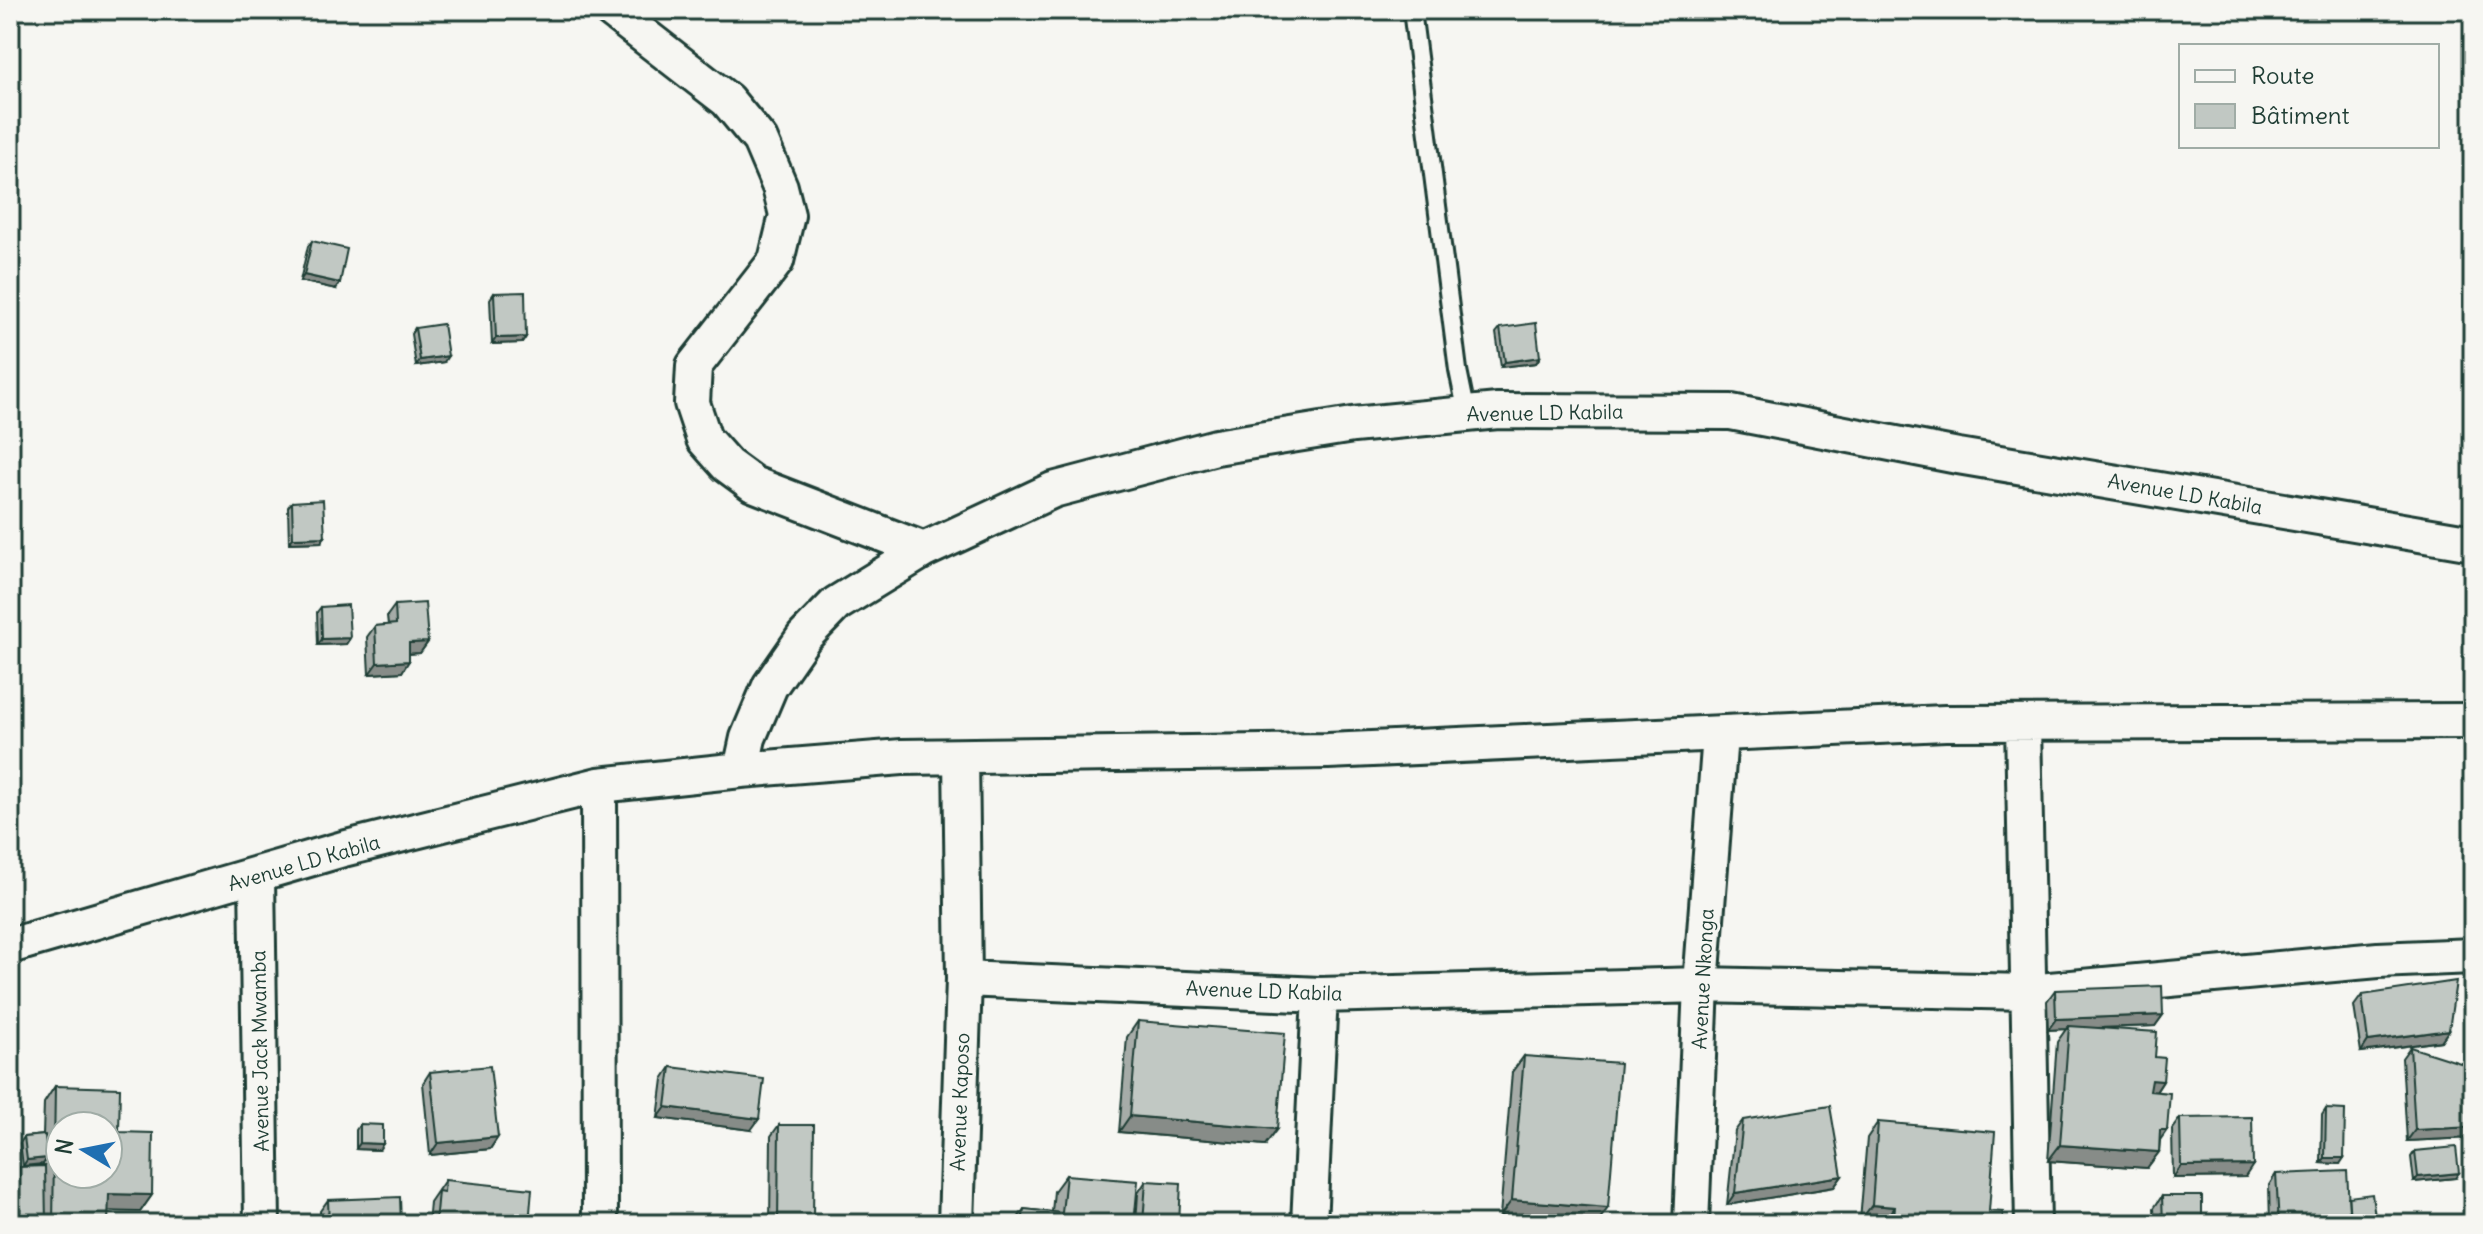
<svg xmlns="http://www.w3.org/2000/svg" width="2483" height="1234" viewBox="0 0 2483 1234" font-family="Delius,sans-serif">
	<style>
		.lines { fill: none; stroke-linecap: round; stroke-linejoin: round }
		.lane-casing { stroke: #1f3d34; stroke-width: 22 }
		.street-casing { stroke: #1f3d34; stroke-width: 40 }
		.lane { stroke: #f6f6f2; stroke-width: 16 }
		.street { stroke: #f6f6f2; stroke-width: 34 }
		.wall { fill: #a6aca8; stroke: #1f3d34; stroke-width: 2 }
		.shaded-wall { fill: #878c88; stroke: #1f3d34; stroke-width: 2 }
		.building { fill: #c1c8c3; stroke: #1f3d34; stroke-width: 2; fill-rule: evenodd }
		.labels { text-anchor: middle; stroke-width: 6; stroke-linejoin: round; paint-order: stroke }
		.street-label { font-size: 20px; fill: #1f3d34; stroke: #f6f6f2 }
	</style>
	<rect width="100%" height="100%" fill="#f6f6f2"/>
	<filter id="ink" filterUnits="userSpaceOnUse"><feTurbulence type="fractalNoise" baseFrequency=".0125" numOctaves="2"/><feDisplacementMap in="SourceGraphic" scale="16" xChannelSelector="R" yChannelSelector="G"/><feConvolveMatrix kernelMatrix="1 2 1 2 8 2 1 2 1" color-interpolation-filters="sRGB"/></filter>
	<g filter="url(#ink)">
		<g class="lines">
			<g class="lane-casing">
				<path id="lane" d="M1412 10 1458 370 1467 414"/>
			</g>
			<g class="street-casing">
				<path id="street" d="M611 10 727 100 760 140 780 187 787 215 776 261 694 366 692 403 704 439 727 465 753 484 924 550
					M2023 724 2033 1224
					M741 770 748 738 770 686 804 637 836 604 924 550 1053 490 1216 447 1353 425 1498 411 1731 412 1958 456 2473 543
					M599 785 600 1224
					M257 877 262 1224
					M10 946 343 849 599 785 741 770 902 757 1328 751 1945 723 2473 721
					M964 979 1320 995 1701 985 2028 992 2378 960 2473 956
					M956 1224 964 979 961 757
					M1309 1224 1320 995
					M1691 1224 1701 985 1720 735"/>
			</g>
			<use href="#lane" class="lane"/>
			<use href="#street" class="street"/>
		</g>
		<path class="wall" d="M312 241 336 289 300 281 308 246Z
			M494 293 526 337 522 343 492 344 490 299Z
			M415 328 444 362 416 366 411 334Z
			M1500 328 1540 357 1536 363 1501 367 1496 333Z
			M292 502 321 542 289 543 288 507Z
			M395 605 428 642 420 653 409 654 402 672 369 674 367 637 375 626 388 625 387 616Z
			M321 607 350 638 346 644 318 645 317 612Z
			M2055 990 2163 1015 2155 1026 2100 1028 2155 1057 2163 1081 2156 1092 2160 1141 2159 1152 2147 1168 2048 1161 2057 1042 2066 1029 2048 1030 2047 1001Z
			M2362 995 2449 1030 2441 1041 2361 1052 2354 1006Z
			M1138 1021 1265 1145 1119 1132 1127 1037Z
			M2410 1047 2470 1138 2407 1141 2402 1058Z
			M1524 1056 1598 1221 1617 1224H1540L1543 1220 1555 1221 1500 1216 1512 1072Z
			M671 1067 751 1130 658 1118 663 1079Z
			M430 1072 498 1137 490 1149 430 1155 423 1083Z
			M55 1086 119 1132 152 1195 140 1212 108 1211V1224H16L15 1172 19 1167 43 1166V1164L23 1166 20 1143 24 1137 43 1135 44 1103Z
			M2326 1109 2340 1164 2321 1163 2322 1115Z
			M2180 1118 2245 1177 2173 1178 2172 1129Z
			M1743 1120 1842 1176 1834 1187 1727 1205 1735 1131Z
			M1878 1122 1989 1211 2002 1224H1883L1860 1221 1867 1138Z
			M360 1124 379 1150 356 1149V1130Z
			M779 1125 810 1224H770L771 1136Z
			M2415 1151 2455 1178 2414 1182 2411 1157Z
			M2276 1174 2348 1197 2376 1224H2270L2269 1185Z
			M1066 1175 1134 1224H1014L1024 1209 1052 1212 1054 1191Z
			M445 1180 529 1224H428L430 1202Z
			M1146 1181 1179 1224H1136L1138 1193Z
			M2162 1196 2202 1224H2155L2154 1208Z
			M328 1200 401 1224H320V1211Z"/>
		<path class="shaded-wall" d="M304 275 340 283 336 289 300 281Z
			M526 337 522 343 492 344 496 338Z
			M448 356 444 362 416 366 420 360Z
			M1540 357 1536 363 1501 367 1505 362Z
			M325 537 321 542 289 543 293 538Z
			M350 638 346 644 318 645 322 639Z
			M428 642 420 653 401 654 409 643Z
			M409 661 402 672 369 674 377 663Z
			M2163 1015 2155 1026 2068 1029 2069 1026 2066 1029 2048 1030 2056 1019Z
			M2449 1030 2441 1041 2361 1052 2368 1041Z
			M2152 1080 2163 1081 2152 1098 2140 1096Z
			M666 1107 759 1119 751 1130 658 1118Z
			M1130 1116 1277 1129 1265 1145 1119 1132Z
			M2473 1127V1133L2470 1138 2407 1141 2415 1130Z
			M2160 1130H2167L2156 1146Z
			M498 1137 490 1149 430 1155 438 1143Z
			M360 1143 383 1144 379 1150 356 1149Z
			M2060 1145 2159 1152 2147 1168 2048 1161Z
			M47 1158 43 1164 23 1166 27 1160Z
			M2325 1158H2344L2340 1164 2321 1163Z
			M2253 1165 2245 1177 2173 1178 2181 1166Z
			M2459 1173 2455 1178 2414 1182 2418 1177Z
			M1842 1176 1834 1187 1727 1205 1735 1193Z
			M109 1194 152 1195 140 1212 98 1211Z
			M1512 1200 1608 1208 1596 1224 1500 1216Z
			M1872 1205 1895 1207 1883 1223 1860 1221Z
			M802 1219H813L810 1224H798Z"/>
		<path class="building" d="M312 241 347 249 340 283 304 275Z
			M525 292 526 337 496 338 494 293Z
			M1536 323 1540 357 1505 362 1500 328Z
			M443 324 448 356 420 360 415 328Z
			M323 500 325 537 293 538 292 502Z
			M425 603 428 642 409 643V661L377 663 375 626 396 624 395 605Z
			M348 605 350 638 322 639 321 607Z
			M2456 981 2449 1030 2368 1041 2362 995Z
			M2162 986 2163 1015 2056 1019 2055 990Z
			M1138 1021 1285 1033 1277 1129 1130 1116Z
			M2069 1026 2157 1032 2155 1057 2165 1058 2163 1081 2152 1080 2150 1091 2170 1093 2167 1130H2160L2159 1152 2060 1145Z
			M2410 1047 2473 1067V1127L2415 1130Z
			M1524 1056 1620 1063 1608 1208 1512 1200Z
			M490 1066 498 1137 438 1143 430 1072Z
			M671 1067 764 1079 759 1119 666 1107Z
			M55 1086 120 1088 119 1132 153 1133 152 1195 109 1194 108 1224H53ZM60 1126H108V1174H60Z
			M1830 1106 1842 1176 1735 1193 1743 1120Z
			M2326 1109 2345 1110 2344 1158H2325Z
			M2252 1117 2253 1165 2181 1166 2180 1118Z
			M1878 1122 1995 1132 1989 1211 2003 1212 2002 1224H1893L1895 1207 1872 1205Z
			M360 1124 383 1125V1144L360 1143Z
			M779 1125H814L813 1219H802V1224H778Z
			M45 1135 47 1158 27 1160 24 1137Z
			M2456 1147 2459 1173 2418 1177 2415 1151Z
			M45 1166 46 1224H20L19 1167Z
			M2347 1171 2350 1224H2279L2276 1174Z
			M1066 1175 1138 1181 1134 1224H1022L1024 1209 1062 1213Z
			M445 1180 532 1189 529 1224H435L438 1191 444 1192Z
			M1146 1181 1181 1183 1179 1224H1143Z
			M2372 1194 2376 1224H2350L2348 1197Z
			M2162 1196H2202V1224H2163Z
			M400 1197 401 1224H329L328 1200Z
			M1738 1218 1817 1224H1737Z
			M1543 1220 1617 1222V1224H1543Z"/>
	</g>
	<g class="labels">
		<g class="street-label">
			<text transform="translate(1545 413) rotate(-1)" y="7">Avenue LD Kabila</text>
			<text transform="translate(2185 494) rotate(10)" y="7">Avenue LD Kabila</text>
			<text transform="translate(304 863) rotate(-16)" y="7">Avenue LD Kabila</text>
			<text transform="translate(1703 979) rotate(-87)" y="7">Avenue Nkonga</text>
			<text transform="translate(1264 991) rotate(2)" y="7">Avenue LD Kabila</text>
			<text transform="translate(260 1051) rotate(-91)" y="7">Avenue Jack Mwamba</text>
			<text transform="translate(960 1102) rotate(-88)" y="7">Avenue Kaposo</text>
		</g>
	</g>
	<rect width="2483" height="1234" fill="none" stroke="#f6f6f2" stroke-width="40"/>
	<rect x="20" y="20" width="2443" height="1194" fill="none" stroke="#1f3d34" stroke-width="3" filter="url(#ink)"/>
	<rect x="2179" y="44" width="260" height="104" fill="#f6f6f2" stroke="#a0aca6" stroke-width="2"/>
	<rect x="2195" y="70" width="40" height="12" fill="#f6f6f2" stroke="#a0aca6" stroke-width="2"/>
	<text x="2251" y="84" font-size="24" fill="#1f3d34">Route</text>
	<rect x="2195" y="104" width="40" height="24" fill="#c1c8c3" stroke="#a0aca6" stroke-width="2"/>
	<text x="2251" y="124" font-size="24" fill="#1f3d34">Bâtiment</text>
	<g transform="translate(84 1150) rotate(280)"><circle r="38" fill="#f6f6f2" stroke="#a0aca6" stroke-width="2"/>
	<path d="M0-6L14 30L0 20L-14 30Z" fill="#1f6fb2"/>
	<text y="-12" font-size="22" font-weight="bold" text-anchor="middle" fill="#1f3d34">N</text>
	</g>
</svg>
